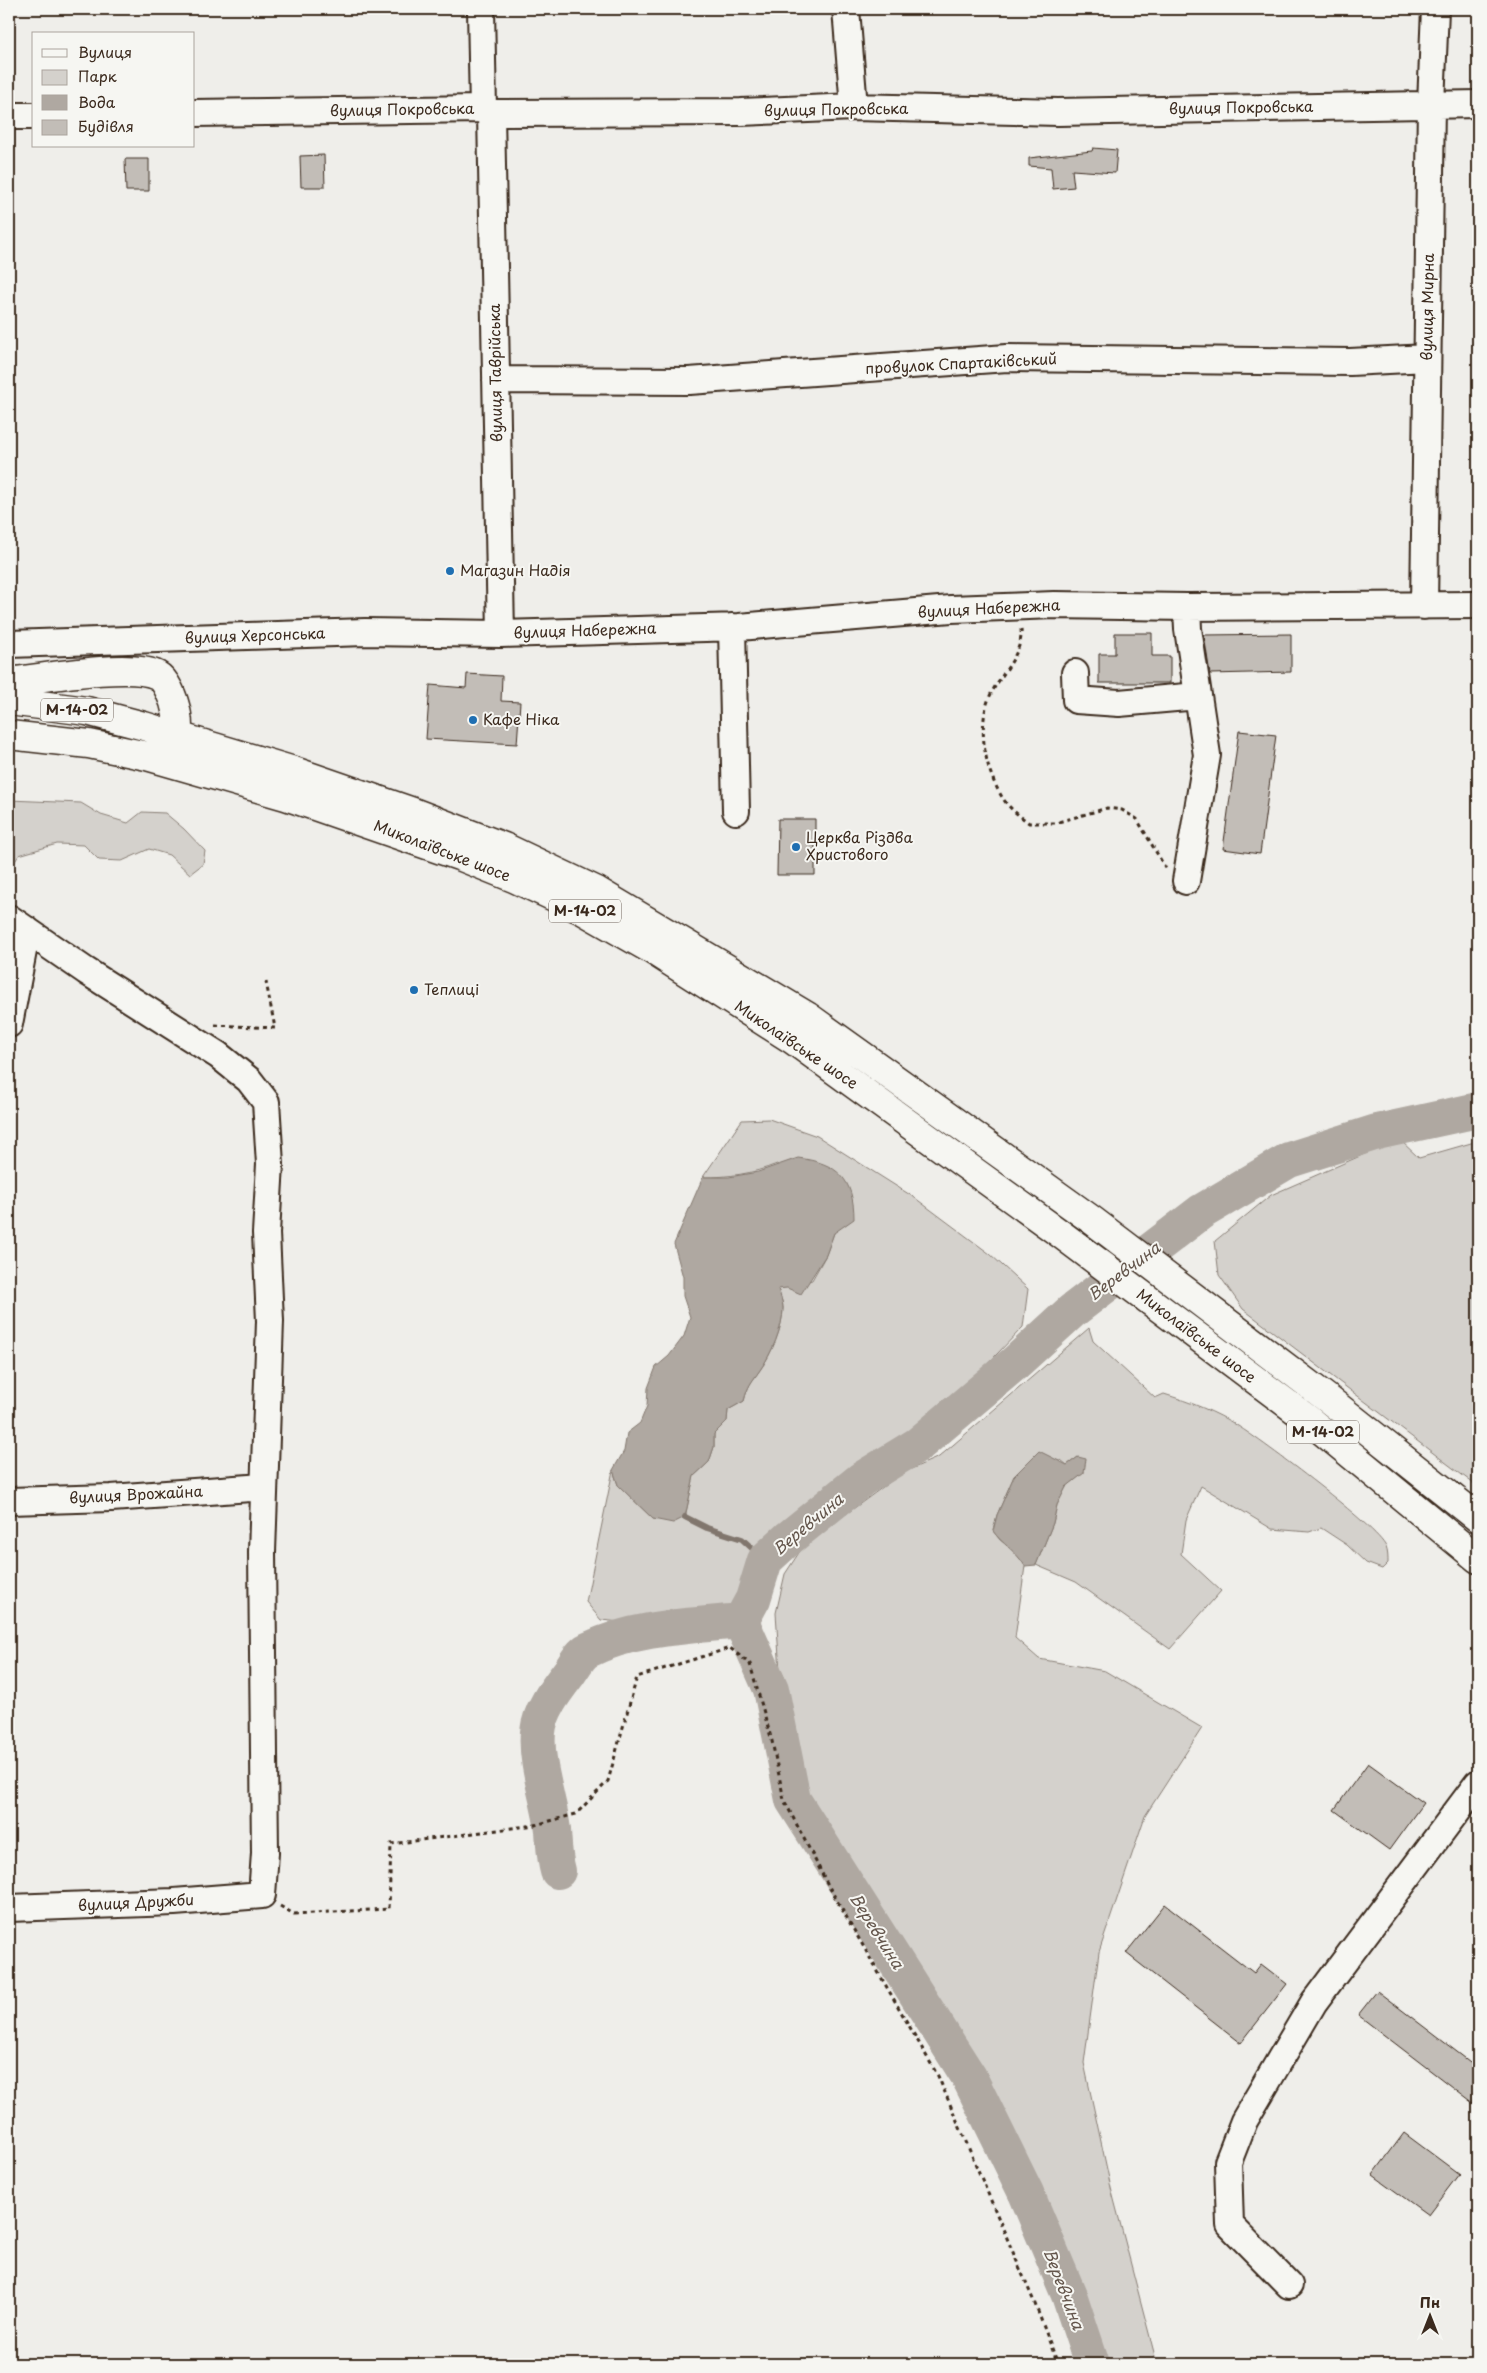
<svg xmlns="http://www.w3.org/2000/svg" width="1487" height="2373" viewBox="0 0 1487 2373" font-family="'Playpen Sans',sans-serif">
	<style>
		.green { fill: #d4d1cc; stroke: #887e75 }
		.water { fill: #afa8a1; stroke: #81766d }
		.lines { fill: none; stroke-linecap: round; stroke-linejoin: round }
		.stream { stroke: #81766d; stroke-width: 6 }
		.river { stroke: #afa8a1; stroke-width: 36 }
		.building { fill: #c2bdb7; stroke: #3b2a1e }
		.minor-casing { stroke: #3b2a1e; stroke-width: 30 }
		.major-casing { stroke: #3b2a1e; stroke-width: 31 }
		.path { stroke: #3b2a1e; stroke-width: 3; stroke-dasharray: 4 4; stroke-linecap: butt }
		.minor { stroke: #f6f6f2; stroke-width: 26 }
		.major { stroke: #f6f6f2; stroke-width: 28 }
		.poi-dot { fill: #1f6fb2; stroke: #f6f6f2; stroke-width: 2 }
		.labels { text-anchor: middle; stroke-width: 4; stroke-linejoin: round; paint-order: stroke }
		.shield { fill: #f6f6f2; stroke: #73675e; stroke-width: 1 }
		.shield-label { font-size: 14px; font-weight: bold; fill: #3b2a1e }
		.street-label { font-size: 15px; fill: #3b2a1e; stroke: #f6f6f2 }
		.poi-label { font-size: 15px; fill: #3b2a1e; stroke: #f6f6f2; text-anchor: start }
		.water-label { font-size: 16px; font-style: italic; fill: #64564c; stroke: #f6f6f2 }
	</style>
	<rect width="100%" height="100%" fill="#efeeea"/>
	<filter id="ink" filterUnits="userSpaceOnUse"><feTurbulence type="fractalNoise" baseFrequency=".02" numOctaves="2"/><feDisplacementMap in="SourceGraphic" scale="10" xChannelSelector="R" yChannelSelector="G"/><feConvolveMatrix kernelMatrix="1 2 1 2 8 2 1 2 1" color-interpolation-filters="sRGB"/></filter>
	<g filter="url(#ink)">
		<path class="green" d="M9 800 81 803 101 815 128 823 142 812 165 813 184 829 205 851 203 864 190 874 169 855 149 849 122 861 99 860 84 845 57 844 19 855 9 871Z
			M769 1119 817 1136 915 1198 990 1254 1028 1289 1023 1327 943 1410 801 1509 770 1536 753 1561 752 1586 743 1604 730 1611 640 1624 601 1620 586 1602 613 1470 618 1485 653 1519 685 1517 694 1476 709 1462 714 1447V1434L727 1421 728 1410 744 1401C748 1385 751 1383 760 1370 771 1355 783 1327 783 1308 783 1302 780 1295 778 1289L812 1280 826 1255 834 1233 777 1164C752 1174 729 1177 703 1177L742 1120Z
			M1399 1139 1419 1158 1478 1141V1487L1243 1309 1219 1275 1215 1241 1271 1195Z
			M1089 1328 1093 1341 1155 1398 1164 1394C1190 1402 1216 1412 1238 1426 1262 1441 1378 1527 1386 1547 1388 1552 1388 1558 1388 1563L1382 1569 1366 1563 1347 1545 1321 1528 1309 1532 1272 1529 1201 1486 1186 1520 1181 1554 1221 1591 1170 1649 1076 1582 1036 1565 1053 1523 1057 1505 1066 1487 1083 1473 1078 1457 1067 1465 1061 1460 1014 1476 997 1515 993 1531 1000 1540 1017 1553 1025 1566 1015 1638 1039 1659 1105 1671 1202 1728 1145 1816 1099 1952 1084 2063 1111 2188 1157 2364H1090L1052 2244 959 2076 817 1847 781 1686 776 1613 785 1574 804 1545 902 1473 939 1457Z"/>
		<path class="water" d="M798 1158C838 1163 854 1179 854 1219L834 1233 826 1255 801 1294 787 1288 778 1289C780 1295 783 1302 783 1308 783 1327 771 1355 760 1370 751 1383 748 1385 744 1401L728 1410 727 1421 714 1434V1447L709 1462 694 1476 685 1517 673 1523 653 1519 618 1485 613 1470 624 1451 627 1433 640 1423 647 1406 648 1388 656 1367 669 1356 684 1336 690 1317 683 1296V1277L674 1244 703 1177H729L758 1172Z
			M1039 1451 1067 1465 1078 1457 1086 1459 1084 1473 1066 1487 1057 1505 1053 1523 1036 1565 1025 1566C1016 1551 1002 1544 993 1531L997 1515 1014 1476Z"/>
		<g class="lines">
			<path class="stream" d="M685 1517 707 1528 742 1539 765 1560"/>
			<path class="river" d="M558 1871C554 1857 554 1844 553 1830 549 1799 535 1763 538 1732 540 1710 556 1690 569 1673 574 1666 581 1653 588 1650 635 1627 690 1626 741 1621
				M1092 2364 1069 2295 1026 2193 969 2077 793 1800 771 1689 741 1621 753 1599 765 1560 789 1538 862 1479 919 1444 1015 1363 1072 1311 1201 1212 1289 1160 1377 1132 1478 1110"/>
		</g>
		<path class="building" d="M1093 148 1117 150 1115 173 1072 170 1074 187 1053 189 1051 168 1029 166V158L1092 151Z
			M324 155 325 187H301L300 156Z
			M125 159H149V191H126Z
			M1115 633H1152V656H1170V683H1099V654H1115Z
			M1291 634V672L1210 674 1204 635Z
			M467 674 502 676 501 701 520 702 517 744 426 739 430 685 466 688Z
			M1239 731 1276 735 1260 854 1223 849Z
			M778 819H815V875H777Z
			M1368 1763 1423 1803 1389 1850 1334 1810Z
			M1165 1904 1254 1973 1261 1964 1287 1984 1241 2043 1126 1953Z
			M1377 1991 1478 2068V2107L1358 2015Z
			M1404 2133 1459 2174 1428 2215 1373 2175Z"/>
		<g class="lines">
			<g class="minor-casing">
				<path id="minor" d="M481 9 483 109
					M846 9 854 107
					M194 113 483 109 491 113 741 112 854 107 1058 112 1478 104
					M491 113 501 634
					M9 116H34
					M496 380 689 381 1007 358 1350 362 1427 358
					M1424 606 1431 104 1435 9
					M732 627 736 811
					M9 644 365 632 501 634 739 627 951 609 1054 605 1187 607 1478 605
					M1075 673 1076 700 1119 703 1198 696
					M1186 881 1207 755 1188 629 1187 607
					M9 918 86 971 218 1055 249 1080 266 1102 270 1164 266 1233 270 1321 262 1552 265 1853 262 1895 174 1902 9 1908
					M9 1024 27 930
					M9 1501 111 1498 264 1487
					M1289 2285 1230 2225 1228 2162 1244 2121 1314 2002 1478 1783"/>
			</g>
			<g class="major-casing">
				<path id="major" d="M9 682C42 678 131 662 157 675 174 684 191 747 163 745
					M9 701 87 711 144 726 294 771 413 812 504 847 597 891 807 1016 1092 1220 1328 1399 1478 1518
					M9 735 89 744 147 756 286 796 459 856 516 879 584 911 649 948 793 1040 1062 1235 1309 1420 1478 1559"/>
			</g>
			<path class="path" d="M1021 629C1023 652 1004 671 993 690 975 721 984 771 1004 800 1010 809 1020 816 1029 823H1055L1107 808 1122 810 1137 819 1166 869
				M215 1025 275 1028 266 982
				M280 1906 294 1914 389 1909 391 1844 535 1825 576 1814 608 1781 637 1677 730 1648 750 1664 772 1741 784 1800 828 1885 938 2076 1035 2304 1058 2364"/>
			<use href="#minor" class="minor"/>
			<use href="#major" class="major"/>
		</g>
	</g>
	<g class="poi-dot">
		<circle cx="450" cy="571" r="5"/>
		<circle cx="473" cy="720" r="5"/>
		<circle cx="796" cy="847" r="5"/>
		<circle cx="414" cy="990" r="5"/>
	</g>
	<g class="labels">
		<g class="shield">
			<rect x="41" y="698.5" width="72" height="23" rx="4"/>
			<rect x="549" y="899.5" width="72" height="23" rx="4"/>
			<rect x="1287" y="1420.5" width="72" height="23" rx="4"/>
		</g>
		<g class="shield-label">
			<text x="77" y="715">М-14-02</text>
			<text x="585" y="916">М-14-02</text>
			<text x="1323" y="1437">М-14-02</text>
		</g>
		<g class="street-label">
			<text transform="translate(1241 108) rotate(-1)" y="5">вулиця Покровська</text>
			<text transform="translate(402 110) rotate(-1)" y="5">вулиця Покровська</text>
			<text transform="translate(836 110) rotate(-1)" y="5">вулиця Покровська</text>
			<text transform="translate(1428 307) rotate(-89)" y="5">вулиця Мирна</text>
			<text transform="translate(961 364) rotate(-3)" y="5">провулок Спартаківський</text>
			<text transform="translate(496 373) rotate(-91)" y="5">вулиця Таврійська</text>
			<text transform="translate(989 609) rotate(-3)" y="5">вулиця Набережна</text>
			<text transform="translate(585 631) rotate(-2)" y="5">вулиця Набережна</text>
			<text transform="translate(255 636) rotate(-2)" y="5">вулиця Херсонська</text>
			<text transform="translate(442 851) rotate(21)" y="5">Миколаївське шосе</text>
			<text transform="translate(796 1045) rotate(34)" y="5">Миколаївське шосе</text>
			<text transform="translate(1196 1336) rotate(37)" y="5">Миколаївське шосе</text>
			<text transform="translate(136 1495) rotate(-3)" y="5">вулиця Врожайна</text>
			<text transform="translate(136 1903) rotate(-3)" y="5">вулиця Дружби</text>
		</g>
		<g class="poi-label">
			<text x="460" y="576">Магазин Надія</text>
			<text x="483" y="725">Кафе Ніка</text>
			<text x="806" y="843">Церква Різдва<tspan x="806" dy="17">Христового</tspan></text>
			<text x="424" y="995">Теплиці</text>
		</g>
		<g class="water-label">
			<text transform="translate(1124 1271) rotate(-37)" y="6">Веревчина</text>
			<text transform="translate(808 1524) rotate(-40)" y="6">Веревчина</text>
			<text transform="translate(877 1931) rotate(58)" y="6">Веревчина</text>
			<text transform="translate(1064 2289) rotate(69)" y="6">Веревчина</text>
		</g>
	</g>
	<rect width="1487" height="2373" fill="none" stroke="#f6f6f2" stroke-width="30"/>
	<rect x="15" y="15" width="1457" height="2343" fill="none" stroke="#3b2a1e" stroke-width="2" filter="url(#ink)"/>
	<rect x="32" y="32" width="162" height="115" fill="#f6f6f2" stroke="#aba49d"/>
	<rect x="42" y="49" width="25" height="8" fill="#f6f6f2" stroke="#aba49d"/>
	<text x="78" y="58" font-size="15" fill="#3b2a1e">Вулиця</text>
	<rect x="42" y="70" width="25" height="15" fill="#d4d1cc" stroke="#aba49d"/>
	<text x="78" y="82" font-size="15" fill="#3b2a1e">Парк</text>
	<rect x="42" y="95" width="25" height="15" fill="#afa8a1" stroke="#aba49d"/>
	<text x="78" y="108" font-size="15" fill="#3b2a1e">Вода</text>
	<rect x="42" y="120" width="25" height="15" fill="#c2bdb7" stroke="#aba49d"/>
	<text x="78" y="132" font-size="15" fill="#3b2a1e">Будівля</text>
	<g transform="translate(1430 2316)" stroke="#f6f6f2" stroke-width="4" paint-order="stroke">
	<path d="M0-4L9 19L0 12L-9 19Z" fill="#3b2a1e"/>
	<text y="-8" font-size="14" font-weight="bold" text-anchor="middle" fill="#3b2a1e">Пн</text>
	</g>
</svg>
